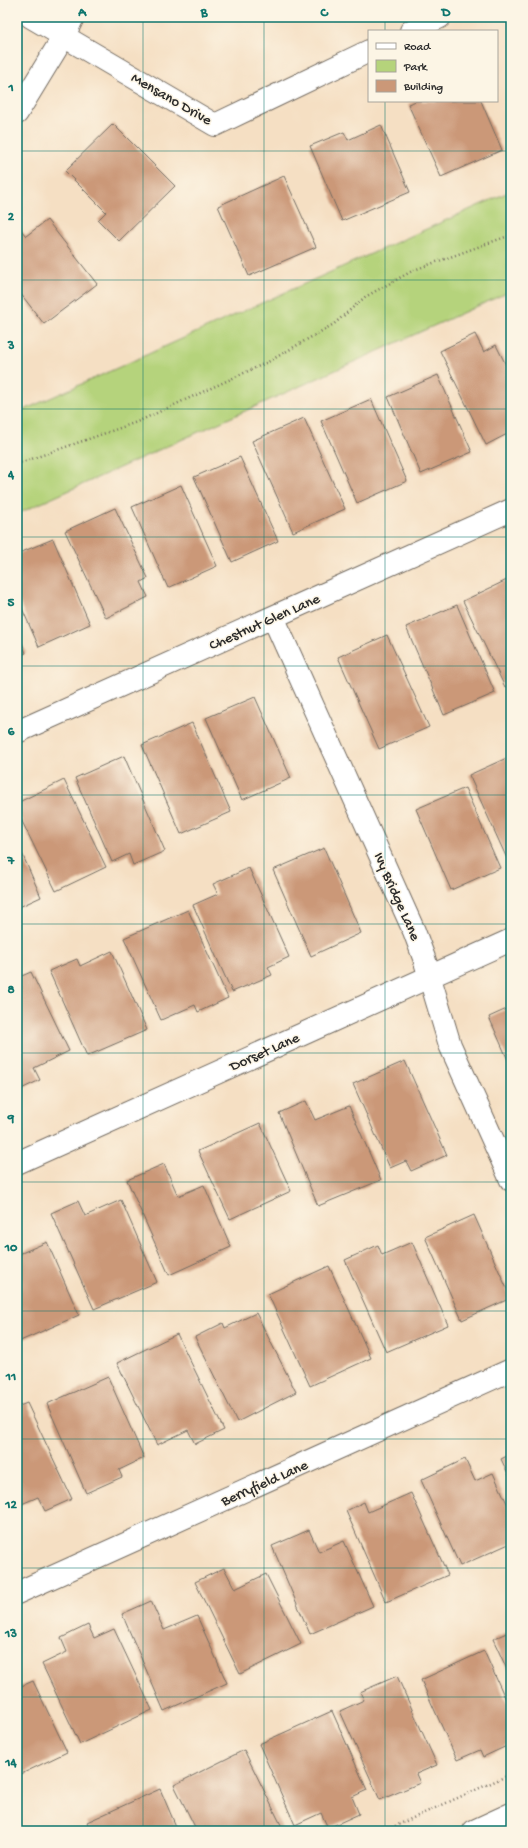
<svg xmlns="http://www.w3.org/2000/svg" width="528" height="1848" viewBox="0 0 528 1848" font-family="'Gochi Hand',sans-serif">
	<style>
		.green { fill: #b5d37b; stroke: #707f53 }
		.building { fill: #cb9878 }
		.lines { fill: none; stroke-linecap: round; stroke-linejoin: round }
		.street-casing { stroke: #726a60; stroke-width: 24 }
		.path { stroke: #726a60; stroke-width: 2.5; stroke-dasharray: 1 3; stroke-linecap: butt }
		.street { stroke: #fff; stroke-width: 22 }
		.grid { fill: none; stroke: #0f766e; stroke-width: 1; stroke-opacity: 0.55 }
		.labels { text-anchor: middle; stroke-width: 3; stroke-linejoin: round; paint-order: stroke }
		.street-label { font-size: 15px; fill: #2b2b2b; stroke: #fcf5e5 }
		.neatline { fill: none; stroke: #0f766e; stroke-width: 1.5 }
		.grid-label { font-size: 13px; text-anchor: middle; font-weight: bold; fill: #0f766e }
	</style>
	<rect width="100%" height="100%" fill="#fcf5e5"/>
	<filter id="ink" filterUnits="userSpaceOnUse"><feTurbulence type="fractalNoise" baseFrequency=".025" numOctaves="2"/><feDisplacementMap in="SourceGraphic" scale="8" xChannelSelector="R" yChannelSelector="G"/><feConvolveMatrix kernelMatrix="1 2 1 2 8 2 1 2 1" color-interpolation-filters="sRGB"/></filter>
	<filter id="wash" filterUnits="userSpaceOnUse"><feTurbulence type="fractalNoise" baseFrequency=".012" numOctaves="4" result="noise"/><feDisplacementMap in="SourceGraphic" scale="16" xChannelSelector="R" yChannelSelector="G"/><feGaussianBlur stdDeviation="0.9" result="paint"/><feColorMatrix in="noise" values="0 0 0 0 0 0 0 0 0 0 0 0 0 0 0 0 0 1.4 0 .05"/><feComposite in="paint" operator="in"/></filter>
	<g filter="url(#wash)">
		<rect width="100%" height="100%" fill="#f5dfc3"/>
		<path class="green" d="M511 191V291L17 514V413Z"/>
		<g id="blocks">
			<path class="building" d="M416 101H481L502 150 441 177 408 104Z
				M113 124 175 186 119 241 98 220 106 212 65 171Z
				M381 125 410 192 342 221 310 146 344 132 348 140Z
				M284 176 316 247 249 276 218 206Z
				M47 220 97 284 44 324 17 289V233L21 230 26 236Z
				M475 334 484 352 496 345 511 375V432L486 445 440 351Z
				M438 375 472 452 421 474 388 397Z
				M371 399 407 481 357 503 321 421Z
				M304 418 345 509 293 532 252 441Z
				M240 457 278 541 232 562 194 477Z
				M181 485 217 566 168 588 132 507Z
				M115 508 148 578 141 582 148 597 106 618 65 531Z
				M53 539 90 624 39 647 17 597V554Z
				M511 578V684L505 687 463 601Z
				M457 605 495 693 444 715 406 627Z
				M17 632 26 653 17 657Z
				M387 635 429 727 379 749 338 657Z
				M255 697 291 778 242 800 206 718Z
				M192 723 231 812 181 834 142 745Z
				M124 756 165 851 133 865 129 854 112 862 75 778Z
				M511 756V862L509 863 469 775Z
				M64 780 106 867 56 891 17 811V803Z
				M465 788 500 868 451 890 416 809Z
				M17 842 41 897 17 908Z
				M324 848 361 933 311 956 273 870Z
				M249 868 289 957 268 967 272 975 232 992 193 905 218 894 213 884Z
				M188 910 228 998 198 1012 195 1005 161 1020 124 938Z
				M112 951 147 1030 87 1056 49 971 77 959 80 966Z
				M31 972 69 1051 34 1068 40 1080 17 1091V978Z
				M511 1007V1067L489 1017Z
				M405 1061 447 1155 411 1171 406 1161 390 1168 353 1084Z
				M306 1101 315 1120 349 1106 381 1180 318 1206 279 1113Z
				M260 1123 291 1191 230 1219 198 1151Z
				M164 1164 178 1196 204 1185 231 1247 169 1275 127 1180Z
				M121 1200 157 1282 94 1309 51 1213 78 1201 85 1216Z
				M474 1215 511 1298 462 1320 425 1237Z
				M47 1242 79 1315 18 1342 17 1339V1255Z
				M412 1242 448 1325 386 1352 345 1260 378 1245 382 1255Z
				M329 1266 371 1358 310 1386 268 1294Z
				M256 1313 296 1392 237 1422 195 1337 223 1323 225 1328Z
				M177 1334 224 1430 195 1444 188 1430 157 1445 117 1363Z
				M108 1377 144 1458 119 1470 122 1477 86 1493 47 1404Z
				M27 1403 72 1499 45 1511 38 1497 17 1506V1407Z
				M511 1454V1480L501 1459Z
				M465 1459 475 1481 493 1473 511 1512V1543L460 1566 421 1480Z
				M411 1493 448 1575 386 1602 346 1511 364 1502 368 1512Z
				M309 1530 319 1552 344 1541 373 1606 310 1634 272 1546Z
				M224 1568 235 1589 266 1574 301 1644 240 1674 195 1582Z
				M151 1601 164 1630 197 1616 227 1683 164 1711 122 1614Z
				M88 1625 94 1638 114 1629 152 1710 80 1744 42 1664 67 1652 61 1638Z
				M511 1631V1678L493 1639Z
				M484 1651 511 1711V1744L483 1757 480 1750 457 1760 421 1680Z
				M397 1676 437 1765 416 1774 420 1783 380 1800 340 1711 364 1700 360 1692Z
				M33 1681 67 1752 17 1776V1688Z
				M332 1711 367 1790 352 1797 359 1814 328 1828 321 1813 295 1825 259 1744Z
				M244 1750 284 1831H197L174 1785Z
				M160 1789 178 1831H91L87 1822Z"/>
		</g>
	</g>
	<g filter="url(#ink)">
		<use href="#blocks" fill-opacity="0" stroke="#726a60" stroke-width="1"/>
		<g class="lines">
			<g class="street-casing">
				<path id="street" d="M31 17 215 125 369 51
					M411 31 440 17
					M17 113 64 36 73 17
					M273 617 414 931 424 958 450 1045 511 1180
					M17 732 511 510
					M17 1163 511 940
					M17 1593 511 1370
					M474 1831 511 1814"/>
			</g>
			<path class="path" d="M17 464 137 422 268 362 334 324 365 297 414 270 511 235
				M384 1831 511 1774"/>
			<use href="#street" class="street"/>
		</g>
	</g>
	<path class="grid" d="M143 17V1831M264 17V1831M385 17V31M385 101V1831M17 151H511M17 280H511M17 409H511M17 537H511M17 666H511M17 795H511M17 924H511M17 1053H511M17 1182H511M17 1311H511M17 1439H511M17 1568H511M17 1697H511"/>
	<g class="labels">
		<g class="street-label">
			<text transform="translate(172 98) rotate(30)" y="5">Mensano Drive</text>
			<text transform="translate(264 621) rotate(-24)" y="5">Chestnut Glen Lane</text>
			<text transform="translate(398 896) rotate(66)" y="5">Ivy Bridge Lane</text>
			<text transform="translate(264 1051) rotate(-24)" y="5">Dorset Lane</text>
			<text transform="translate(264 1482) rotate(-24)" y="5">Berryfield Lane</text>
		</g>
	</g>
	<rect width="528" height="1848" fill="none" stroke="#fcf5e5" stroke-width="44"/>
	<rect x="368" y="30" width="130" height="72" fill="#fcf5e5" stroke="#a8a49b"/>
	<rect x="376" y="43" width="20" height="6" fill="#ffffff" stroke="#a8a49b"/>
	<text x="404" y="50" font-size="12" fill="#2b2b2b">Road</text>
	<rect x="376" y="60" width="20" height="12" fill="#b5d37b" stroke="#a8a49b"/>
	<text x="404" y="70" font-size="12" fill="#2b2b2b">Park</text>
	<rect x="376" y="80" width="20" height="12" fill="#cb9878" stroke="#a8a49b"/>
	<text x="404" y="90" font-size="12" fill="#2b2b2b">Building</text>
	<rect x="22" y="22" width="484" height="1804" class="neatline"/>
	<g class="grid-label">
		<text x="82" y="16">A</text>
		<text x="204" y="16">B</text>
		<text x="324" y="16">C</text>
		<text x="446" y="16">D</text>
		<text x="11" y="91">1</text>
		<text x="11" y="220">2</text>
		<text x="11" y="349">3</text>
		<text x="11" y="478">4</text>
		<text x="11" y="606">5</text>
		<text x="11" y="735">6</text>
		<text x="11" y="864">7</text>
		<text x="11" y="993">8</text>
		<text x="11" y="1122">9</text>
		<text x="11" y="1251">10</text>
		<text x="11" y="1380">11</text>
		<text x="11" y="1508">12</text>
		<text x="11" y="1637">13</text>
		<text x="11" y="1766">14</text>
	</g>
</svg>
